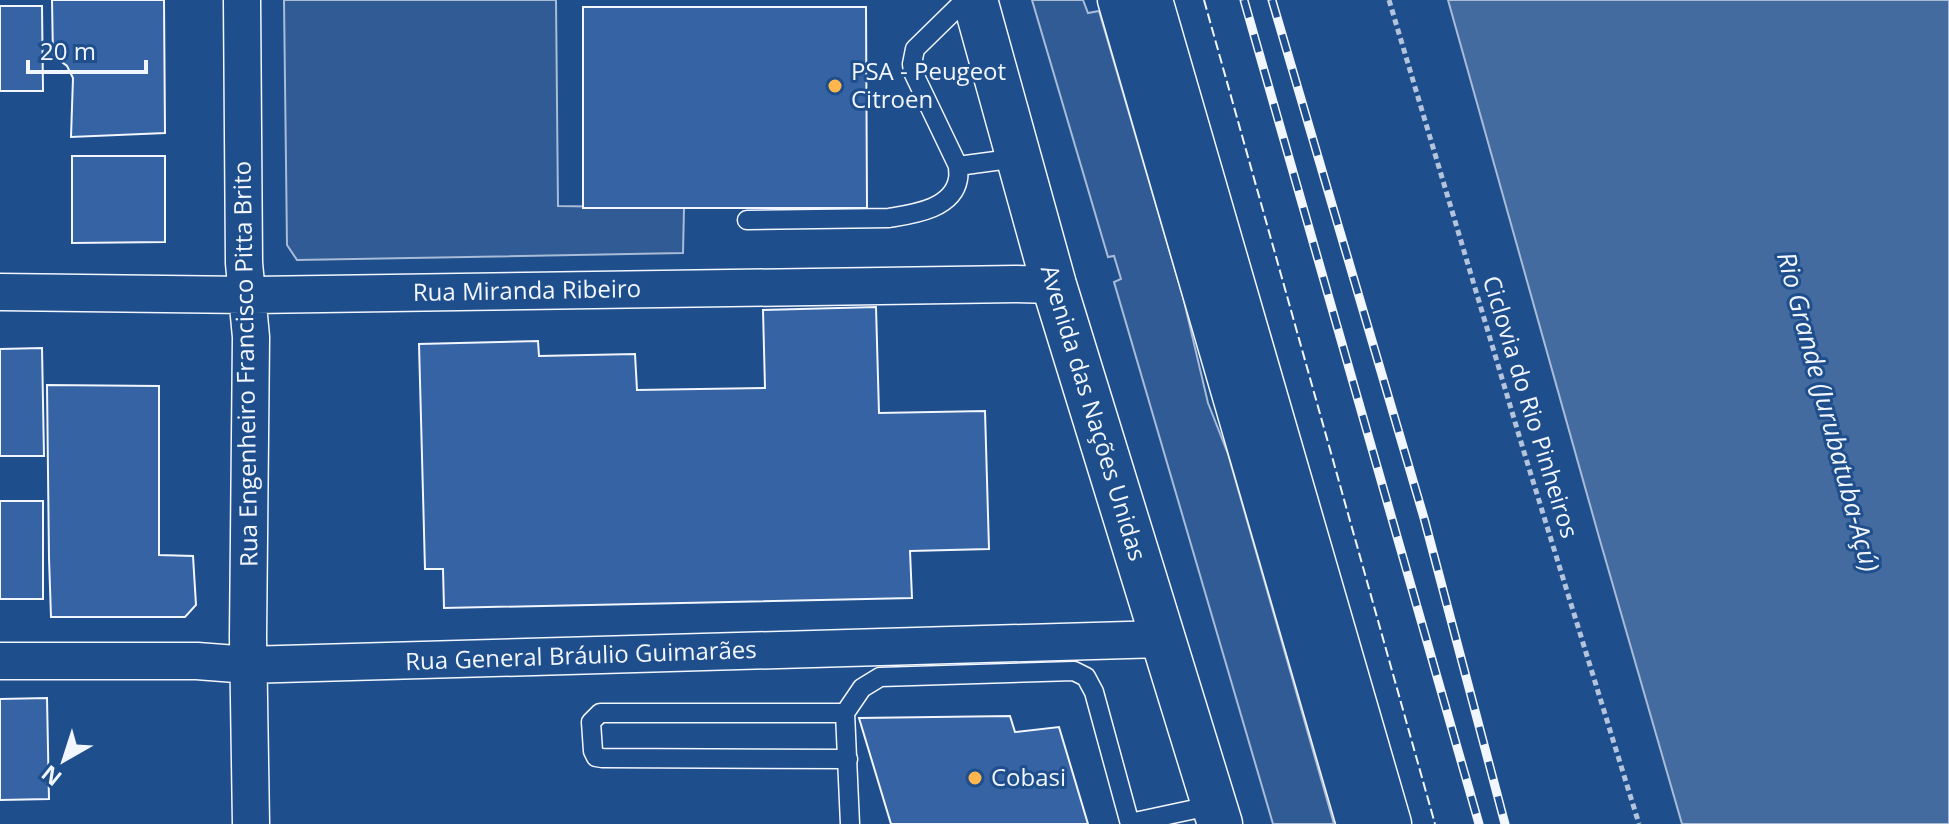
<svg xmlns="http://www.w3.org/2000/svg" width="1949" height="824" viewBox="0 0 1949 824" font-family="'Open Sans',sans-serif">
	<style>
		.built { fill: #305b95; stroke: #a8bbd7; stroke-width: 2 }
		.water { fill: #446ba0; stroke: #a8bbd7; stroke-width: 2 }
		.building { fill: #3563a3; stroke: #f2f6ff; stroke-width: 2 }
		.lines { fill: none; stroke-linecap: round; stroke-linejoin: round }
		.service-casing { stroke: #f2f6ff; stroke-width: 21 }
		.minor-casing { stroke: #f2f6ff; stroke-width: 39 }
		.trunk-casing { stroke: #f2f6ff; stroke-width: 47 }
		.path { stroke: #b3c4dc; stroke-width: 5; stroke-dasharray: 6 4; stroke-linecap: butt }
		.service { stroke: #1f4e8c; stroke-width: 18 }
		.minor { stroke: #1f4e8c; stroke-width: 36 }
		.trunk { stroke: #1f4e8c; stroke-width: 44 }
		.rail-casing { stroke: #f2f6ff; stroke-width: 9 }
		.rail { stroke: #1f4e8c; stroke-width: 6; stroke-dasharray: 18; stroke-linecap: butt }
		.fence { stroke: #f2f6ff; stroke-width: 2; stroke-dasharray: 10 4; stroke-linecap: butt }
		.poi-dot { fill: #ffb74d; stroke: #1f4e8c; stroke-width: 3 }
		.labels { text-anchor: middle; stroke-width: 6; stroke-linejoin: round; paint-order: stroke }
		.poi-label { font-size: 24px; fill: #f2f6ff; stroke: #1f4e8c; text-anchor: start }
		.street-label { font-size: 24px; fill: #f2f6ff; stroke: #1f4e8c }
		.water-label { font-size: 26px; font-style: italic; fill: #f2f6ff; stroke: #1f4e8c }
	</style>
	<rect width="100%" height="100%" fill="#1f4e8c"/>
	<path class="built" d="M284 0H556L558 206 684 208 683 253 297 260 287 245Z
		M1032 0H1083L1088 13 1099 11 1183 297 1208 403 1228 454 1334 824H1273L1114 282 1121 279 1114 256 1108 257Z"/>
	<path class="water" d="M1448 0H1949V824H1682L1599 537Z"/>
	<path class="building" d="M52 0H164L165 133 71 137 73 78 67 66 59 60 53 58Z
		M0 6H42L43 91H0Z
		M583 7H866L867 208H583Z
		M72 156H165V242L72 243Z
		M876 307 879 413 985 411 989 549 910 551 912 598 444 608 443 569H425L419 344 538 341 539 356 635 354 637 390 765 388 763 310Z
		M42 348 44 456H0V349Z
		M47 385 159 386V555L193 556 196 605 185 617H51L49 558Z
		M0 501H43V599H0Z
		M47 698 49 799 0 800V699Z
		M1010 716 1015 732 1059 727 1088 824H891L859 718Z"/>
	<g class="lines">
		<g class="service-casing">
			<path id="service" d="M958 166 1018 158
				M747 220 889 218C913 214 953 209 958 179 959 175 958 170 958 166L913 72 912 64 915 49 965 0
				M845 713H600L591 722 593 751 596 757 602 758 848 759
				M1130 823 1214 805
				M850 824 845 713 862 688 880 677 1074 671 1086 677 1094 692 1130 824"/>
		</g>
		<g class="minor-casing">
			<path id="minor" d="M242 0 244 263 251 337 248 637 251 824
				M1116 0 1355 824
				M0 292 247 295 1016 284 1054 285
				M0 661H197L249 665 1162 639"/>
		</g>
		<g class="trunk-casing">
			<path id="trunk" d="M975 0 1054 285 1220 824
				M1150 0 1389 824"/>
		</g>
		<path class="path" d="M1389 0 1524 452 1639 824"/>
		<use href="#service" class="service"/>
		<use href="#minor" class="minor"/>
		<use href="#trunk" class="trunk"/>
		<g class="rail-casing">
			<path id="rail" d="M1244 0 1479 824
				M1272 0 1424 518 1505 824"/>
		</g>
		<use href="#rail" class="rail"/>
		<path class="fence" d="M1204 0 1435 824"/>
	</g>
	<g class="poi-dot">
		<circle cx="835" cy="86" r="8"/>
		<circle cx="975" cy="778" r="8"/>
	</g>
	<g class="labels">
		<g class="poi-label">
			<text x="851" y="80">PSA - Peugeot<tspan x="851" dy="28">Citroen</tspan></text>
			<text x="991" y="786">Cobasi</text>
		</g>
		<g class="street-label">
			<text transform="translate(527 291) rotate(-1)" y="8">Rua Miranda Ribeiro</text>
			<text transform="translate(246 364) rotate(-91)" y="8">Rua Engenheiro Francisco Pitta Brito</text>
			<text transform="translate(1530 407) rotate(73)" y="8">Ciclovia do Rio Pinheiros</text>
			<text transform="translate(1093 413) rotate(73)" y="8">Avenida das Nações Unidas</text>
			<text transform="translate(581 656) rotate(-2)" y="8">Rua General Bráulio Guimarães</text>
		</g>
		<g class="water-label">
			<text transform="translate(1828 412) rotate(75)" y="9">Rio Grande (Jurubatuba-Açú)</text>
		</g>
	</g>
	<g transform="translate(64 760) rotate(219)" stroke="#1f4e8c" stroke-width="6" paint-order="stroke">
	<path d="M0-6L14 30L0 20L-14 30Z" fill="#f2f6ff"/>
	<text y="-12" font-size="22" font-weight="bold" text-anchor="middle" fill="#f2f6ff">N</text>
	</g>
	<path d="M28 60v12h118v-12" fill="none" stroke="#f2f6ff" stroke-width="4"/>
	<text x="40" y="60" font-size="24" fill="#f2f6ff" stroke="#1f4e8c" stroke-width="6" paint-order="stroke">20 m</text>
</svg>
